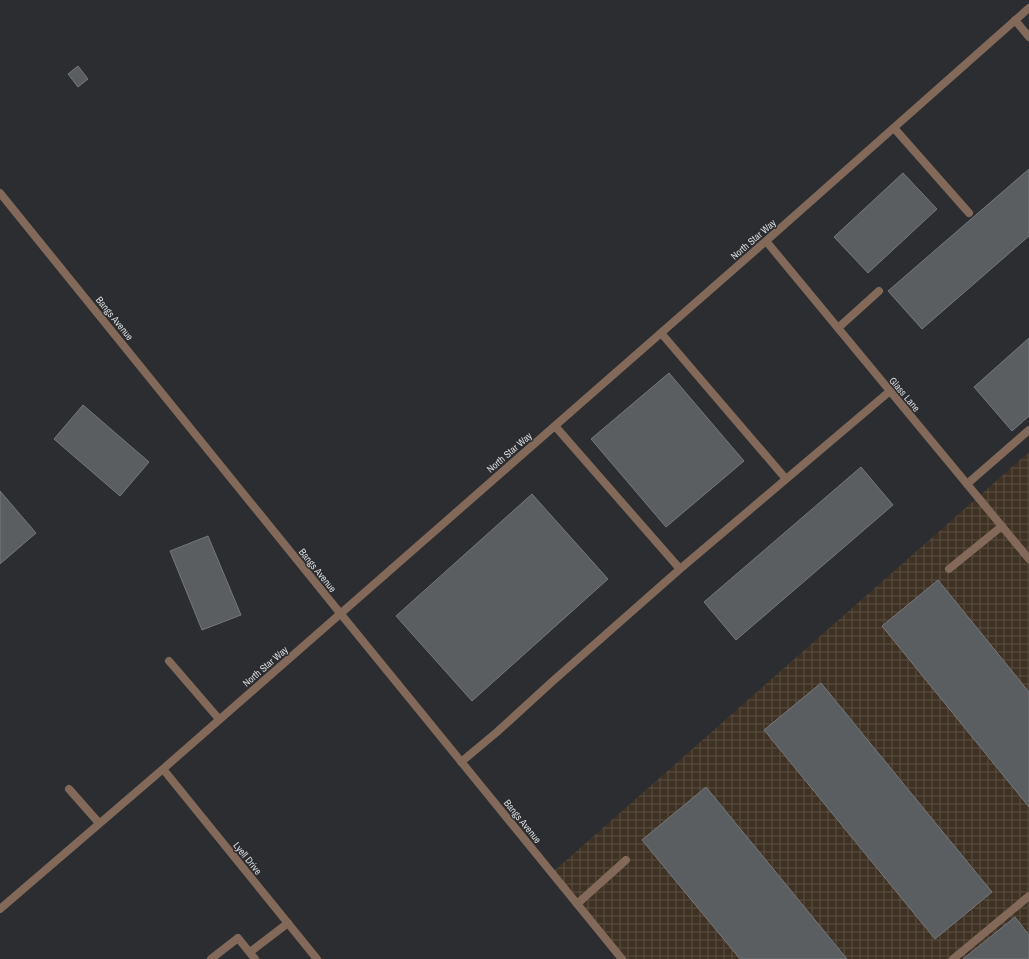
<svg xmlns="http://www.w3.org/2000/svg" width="1029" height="959" viewBox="0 0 1029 959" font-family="'Archivo Narrow',sans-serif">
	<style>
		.industrial { fill: url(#industrial-grid) }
		.building { fill: #5b5e61; stroke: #75787c }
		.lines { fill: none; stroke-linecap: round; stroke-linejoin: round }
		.lane { stroke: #826959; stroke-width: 8 }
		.street { stroke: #826959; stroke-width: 8 }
		.labels { text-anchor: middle; stroke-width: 3; stroke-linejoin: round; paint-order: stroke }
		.street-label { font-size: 10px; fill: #d6d8da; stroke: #2b2d30 }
	</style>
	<defs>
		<pattern id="industrial-grid" width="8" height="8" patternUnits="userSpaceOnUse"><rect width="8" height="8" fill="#3f3224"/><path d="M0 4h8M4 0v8" fill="none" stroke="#5a4f43"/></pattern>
	</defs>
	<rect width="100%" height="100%" fill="#2b2d30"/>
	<path class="industrial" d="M1029 452V959H623L553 872Z"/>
	<path class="building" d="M78 66 88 79 78 87 68 74Z
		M1029 169V236L922 329 888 291Z
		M903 173 937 209 868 273 834 237Z
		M1029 338V416L1012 431 974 387Z
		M669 373 744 461 666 527 591 439Z
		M83 405 149 462 120 496 54 439Z
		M861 467 893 505 736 640 704 602Z
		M0 491 36 533 0 564Z
		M532 494 608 579 472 701 396 616Z
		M208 536 241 615 202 630 170 551Z
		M938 580 1029 692V807L882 626Z
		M821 683 992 892 935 939 764 730Z
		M706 787 847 959H740L642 840Z
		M1015 917 1029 935V959H963Z"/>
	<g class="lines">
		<path class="lane" d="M1015 20 1029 37
			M894 128 969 213
			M838 328 879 291
			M661 333 786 479
			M555 426 680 569
			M967 484 1029 430
			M949 569 1002 526
			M169 661 219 719
			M461 762 497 732 554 680 680 569 890 391
			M69 789 99 823
			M577 904 626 860
			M250 952 288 923
			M211 959 238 938 255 959
			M953 959 1029 896"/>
		<path class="street" d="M0 193 340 613 622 959
			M766 241 1029 559
			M163 769 317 959
			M0 909 163 769 766 241 1029 8"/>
	</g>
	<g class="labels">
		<g class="street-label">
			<text transform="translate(753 239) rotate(-41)" y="4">North Star Way</text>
			<text transform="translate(115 318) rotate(51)" y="4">Bangs Avenue</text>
			<text transform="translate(905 394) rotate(50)" y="4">Glass Lane</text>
			<text transform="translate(509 452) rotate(-41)" y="4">North Star Way</text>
			<text transform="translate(318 570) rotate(51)" y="4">Bangs Avenue</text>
			<text transform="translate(265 666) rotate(-41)" y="4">North Star Way</text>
			<text transform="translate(523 821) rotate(51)" y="4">Bangs Avenue</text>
			<text transform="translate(248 858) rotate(51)" y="4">Lyell Drive</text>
		</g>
	</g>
</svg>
